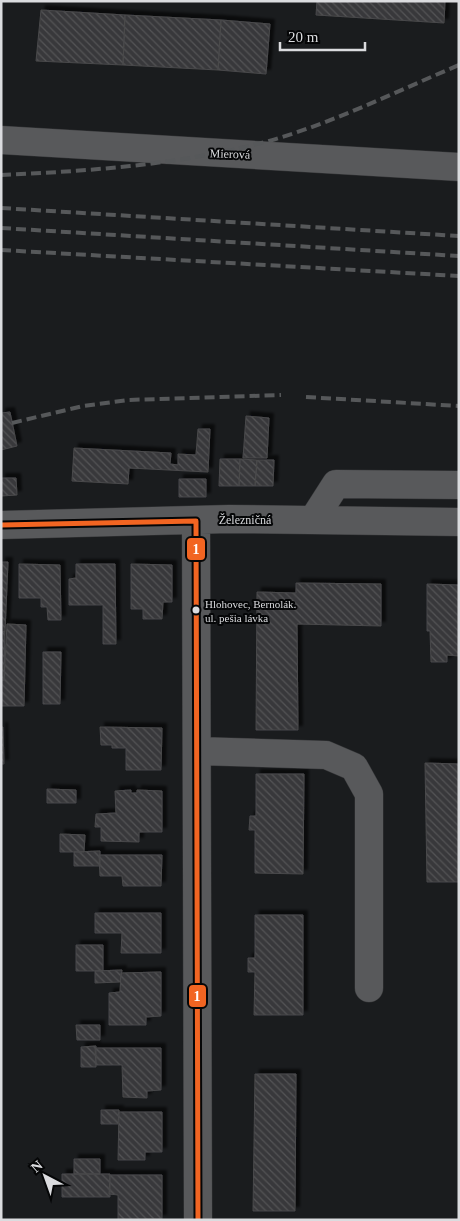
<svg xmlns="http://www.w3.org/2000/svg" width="460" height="1221" viewBox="0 0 460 1221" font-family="Georgia,serif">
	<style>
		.building { fill: url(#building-back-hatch); stroke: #49494b; filter: url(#shadow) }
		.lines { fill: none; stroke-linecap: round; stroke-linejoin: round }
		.minor-casing { stroke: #343537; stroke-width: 29 }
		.minor { stroke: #58595b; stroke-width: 28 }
		.rail { stroke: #56585a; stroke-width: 4; stroke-dasharray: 10 5; stroke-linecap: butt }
		.bus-1-casing { stroke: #050607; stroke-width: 9 }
		.bus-1 { stroke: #f26522; stroke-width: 5 }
		.bus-dot { fill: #dbdcdf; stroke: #050607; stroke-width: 2 }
		.labels { text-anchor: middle; stroke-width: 4; stroke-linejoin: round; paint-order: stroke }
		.bus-label { font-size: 11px; fill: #dbdcdf; stroke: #050607; text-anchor: start }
		.street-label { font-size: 12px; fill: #dbdcdf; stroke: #050607 }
		.line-badge { stroke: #050607; stroke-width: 2 }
		.badge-label { font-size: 14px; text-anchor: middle; font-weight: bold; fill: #fff }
	</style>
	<defs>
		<pattern id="building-back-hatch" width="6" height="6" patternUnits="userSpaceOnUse" patternTransform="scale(1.25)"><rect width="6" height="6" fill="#38383a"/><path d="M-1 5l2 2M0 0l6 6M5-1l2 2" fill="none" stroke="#545456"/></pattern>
		<filter id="shadow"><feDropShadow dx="4.5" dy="-4.5" stdDeviation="1" flood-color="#0009"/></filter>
	</defs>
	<rect width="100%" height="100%" fill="#1a1c1e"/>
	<path class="building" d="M317 1H445L444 23 316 15Z
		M41 10 125 15 123 65 36 61Z
		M125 15 221 20 218 70 123 65Z
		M221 20 270 24 266 74 218 70Z
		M10 412 17 446 1 450V413Z
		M246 416 269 418 267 458H243Z
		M198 429H210L208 472 129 468 128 484 72 481 74 448 171 453 170 464 178 465V454L196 455Z
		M220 459H240L239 486H219Z
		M240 459 257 460 255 486H239Z
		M257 460H274L273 486H255Z
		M1 478H16L17 495 1 496Z
		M179 479H206V497H179Z
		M1 562H8L5 632 1 631Z
		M19 564 60 565 61 620H48L47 607H41V598H19Z
		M76 564H115L116 644H103V605H69V579L76 578Z
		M131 564 172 565V602H163L162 619H143V609H131Z
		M296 583 381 584V626L297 624 298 730H256L257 592 296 593Z
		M427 584 459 585V656L447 655V662H431L430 631H427Z
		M7 624 26 625 24 706H1V680H4Z
		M1 631 5 632 4 680H1Z
		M43 652H61L60 704H43Z
		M1 727H3L4 764H1Z
		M100 727 162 728 161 770H126V748H112V745H101Z
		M425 763 459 764V882H427Z
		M256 774H304L303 874 255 873V830H249L250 816H256Z
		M47 789 76 790V803H47Z
		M131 790V793H137V790L162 791V832H139V842L101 841V827H95L96 814 116 813 115 791Z
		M60 834 85 835 84 852H60Z
		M100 851V866H74V852Z
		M99 855H162L161 886H123L122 876H100Z
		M95 913H161V953H121L122 933H95Z
		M255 915H303V1015H254L255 972H248V958H255Z
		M76 945H103V971H76Z
		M122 970 120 982 95 983V971Z
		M161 972V1016L146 1017V1025H109V993L120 992 121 973Z
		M76 1025H100V1040H77Z
		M96 1046V1067H81V1047Z
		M95 1048H161V1090L147 1091V1098L123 1097 122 1065H96Z
		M255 1074H296L295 1211H253Z
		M101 1110H119L118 1124H101Z
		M119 1112H162V1152H145V1160H118Z
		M74 1159H100V1174H74Z
		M62 1174H110V1197H62Z
		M110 1175H162V1219L118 1220V1195L109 1194Z"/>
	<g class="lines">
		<g class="minor-casing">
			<path id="minor" d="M1 140 459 167
				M313 520 336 484 459 485
				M196 521 198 1220
				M1 525 229 519 459 522
				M197 751 326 755 354 767 369 794V988"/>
		</g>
		<use href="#minor" class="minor"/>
		<path class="rail" d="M1 175C90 171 178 165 265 142 331 124 395 92 459 65
			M1 208 459 236
			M1 228 459 256
			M1 250 459 276
			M306 397 459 406
			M12 423 83 406 128 400 281 395"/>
		<g class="bus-1-casing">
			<path id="bus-1" d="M1 525 196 521 198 1220"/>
		</g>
		<use href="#bus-1" class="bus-1"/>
	</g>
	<circle class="bus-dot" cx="196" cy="610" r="4.5"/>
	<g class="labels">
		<g class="bus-label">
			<text x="205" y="608">Hlohovec, Bernolák.<tspan x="205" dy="14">ul. pešia lávka</tspan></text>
		</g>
		<g class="street-label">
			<text transform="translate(230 154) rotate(2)" y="4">Mierová</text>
			<text x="245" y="524">Železničná</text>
		</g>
	</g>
	<g class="line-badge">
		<rect x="186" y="537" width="20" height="24" rx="5" fill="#f26522"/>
		<rect x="188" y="984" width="19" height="24" rx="5" fill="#f26522"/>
	</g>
	<g class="badge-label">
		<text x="196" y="554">1</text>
		<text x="197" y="1001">1</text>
	</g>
	<rect width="460" height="1221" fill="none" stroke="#dbdcdf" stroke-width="5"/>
	<g transform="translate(45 1176) rotate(319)" stroke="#050607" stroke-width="4" paint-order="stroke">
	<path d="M0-4L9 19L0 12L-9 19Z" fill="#dbdcdf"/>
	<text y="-8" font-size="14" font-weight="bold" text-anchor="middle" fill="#dbdcdf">N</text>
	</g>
	<path d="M280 42v8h85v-8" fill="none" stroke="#dbdcdf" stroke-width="2.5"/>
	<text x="288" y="42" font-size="15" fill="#dbdcdf" stroke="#050607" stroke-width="4" paint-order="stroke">20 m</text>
</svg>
